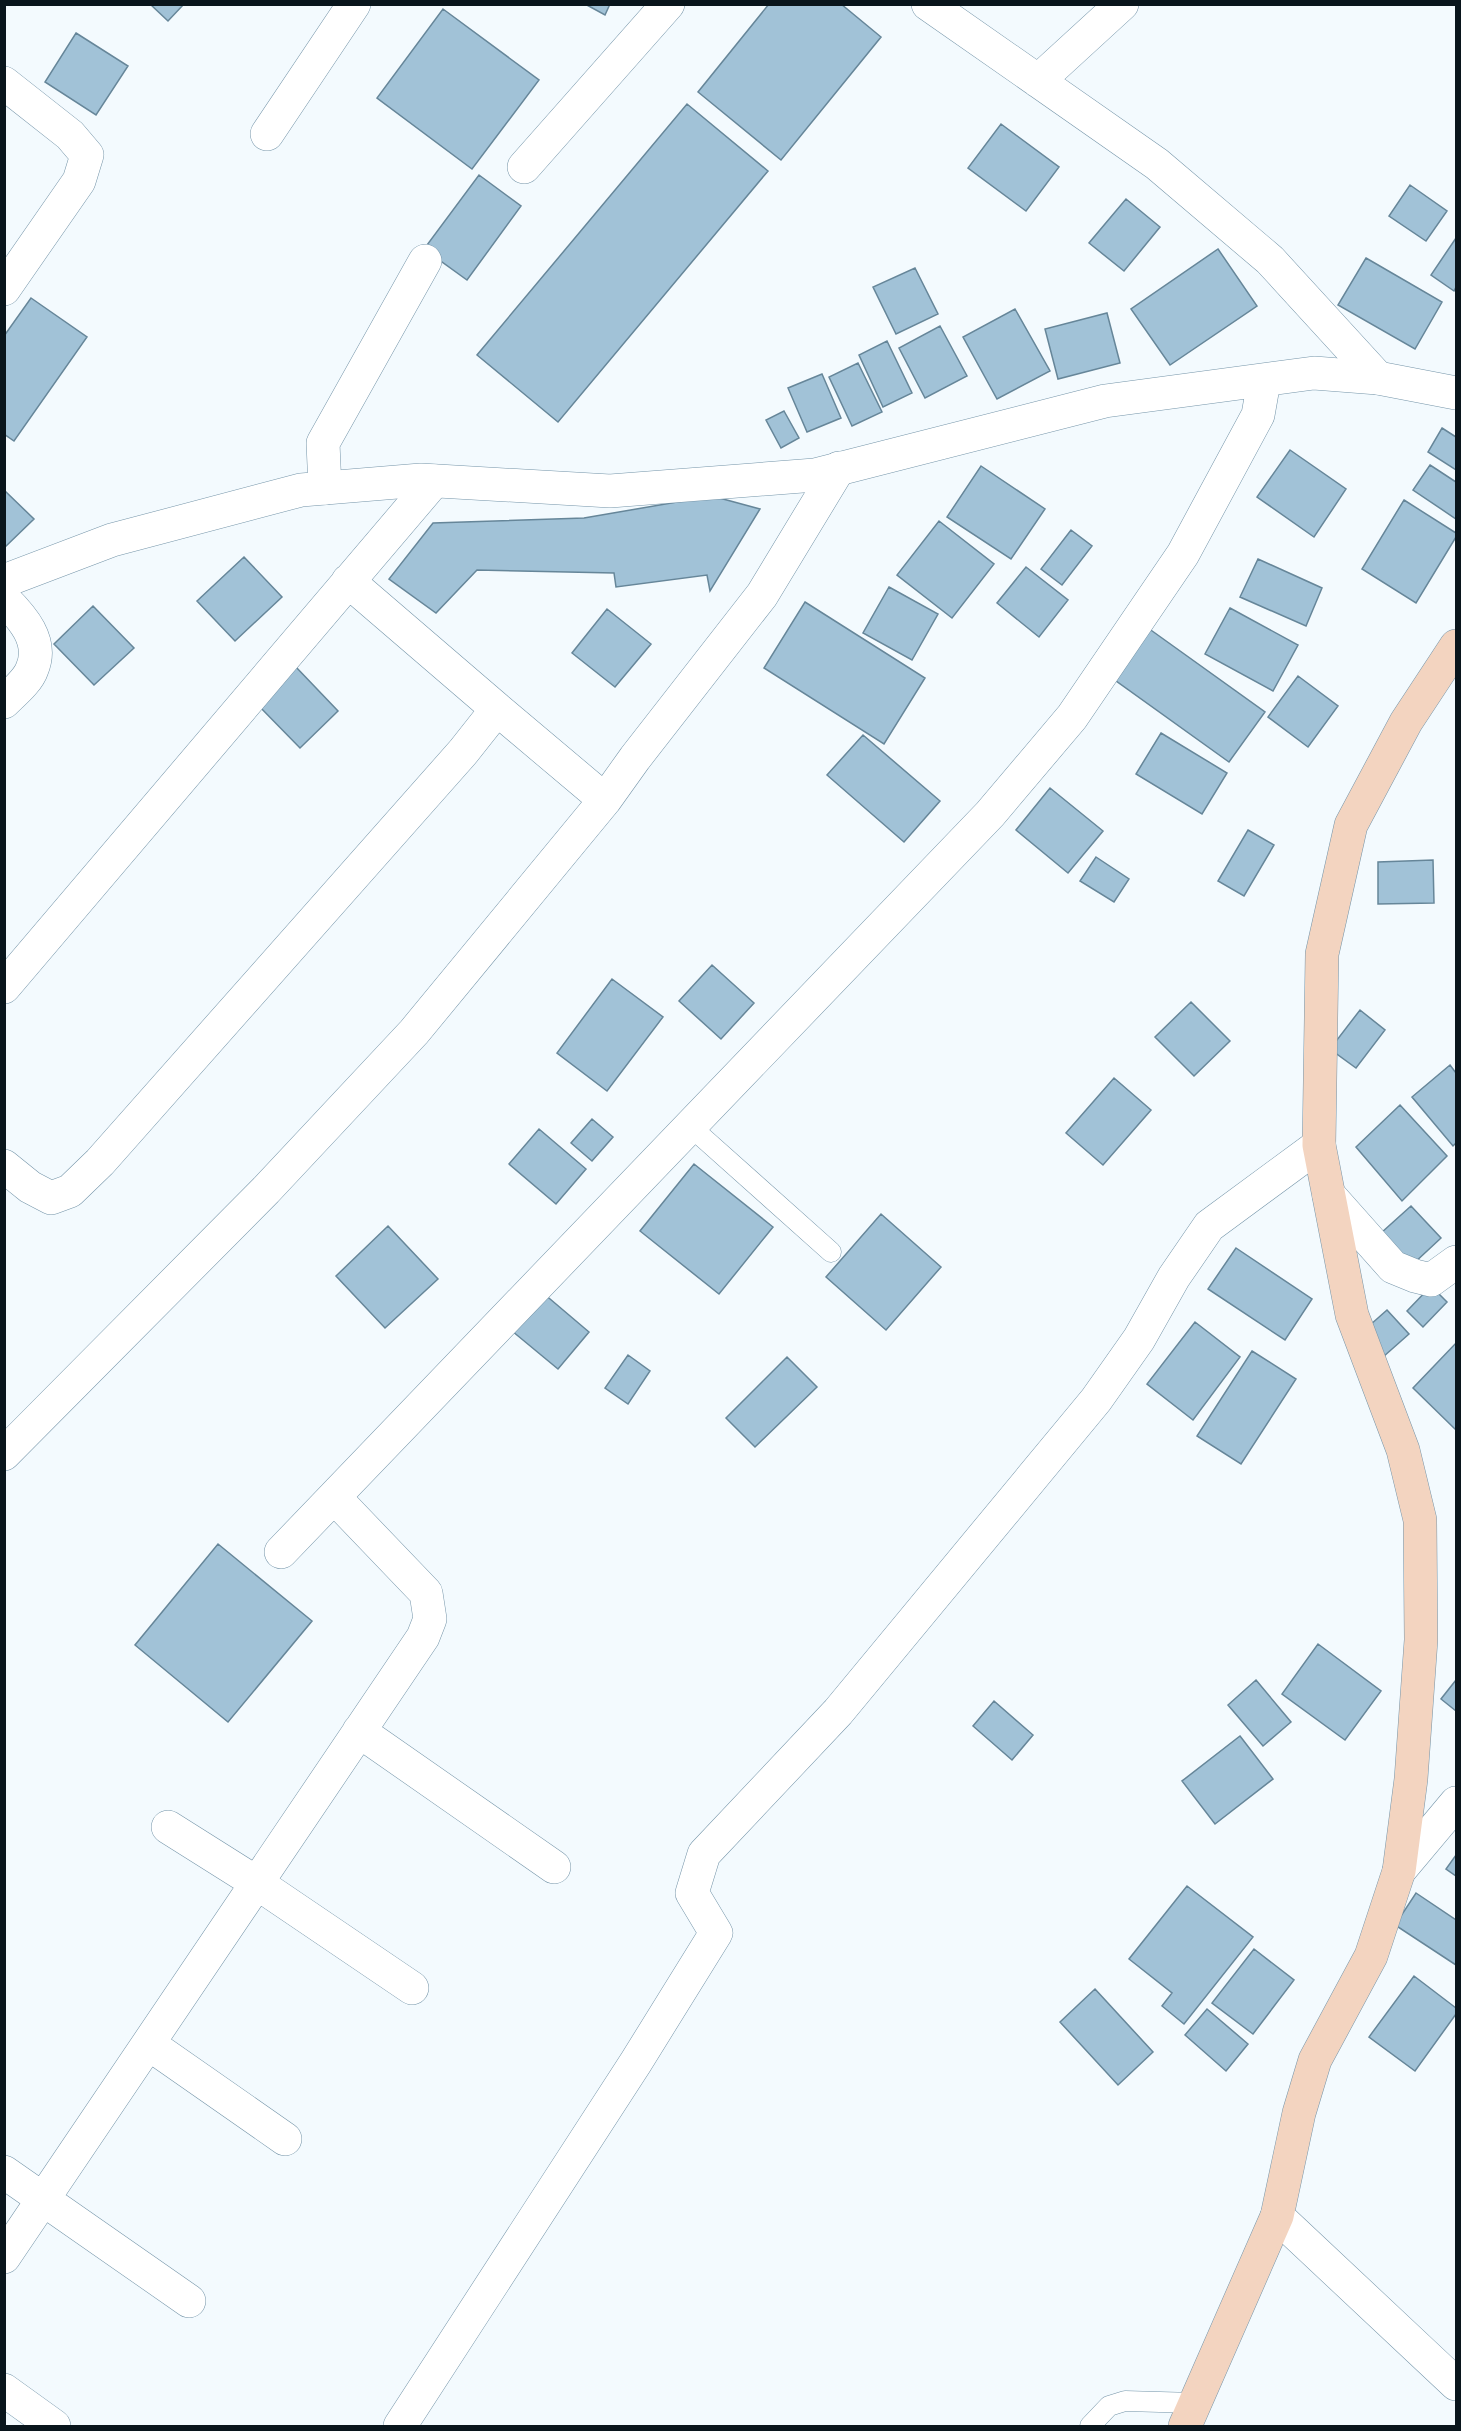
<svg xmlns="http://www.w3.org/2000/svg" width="1461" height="2431" viewBox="0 0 1461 2431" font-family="Cabin,sans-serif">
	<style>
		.building { fill: #a1c2d7; stroke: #668699; stroke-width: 1.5 }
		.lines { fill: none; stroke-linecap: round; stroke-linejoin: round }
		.service-casing { stroke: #7595a9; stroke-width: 21 }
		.minor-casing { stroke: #7595a9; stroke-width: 34 }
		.tertiary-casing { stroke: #7595a9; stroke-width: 34 }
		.secondary-casing { stroke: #7595a9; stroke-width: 34 }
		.service { stroke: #fff; stroke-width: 20 }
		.minor { stroke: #fff; stroke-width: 33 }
		.tertiary { stroke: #fff; stroke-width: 33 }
		.secondary { stroke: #f3d4c0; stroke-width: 33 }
	</style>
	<rect width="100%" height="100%" fill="#f3fafe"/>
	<path class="building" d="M150 4H184L168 21Z
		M585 4H610L605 15Z
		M769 4H841L881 37 781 160 698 92Z
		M443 9 539 80 472 169 377 98Z
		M76 33 128 66 96 115 45 82Z
		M687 104 768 171 558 422 477 355Z
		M1001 124 1059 167 1026 211 968 168Z
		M479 175 521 206 467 280 424 249Z
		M1410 185 1447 211 1426 241 1389 216Z
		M1126 199 1160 227 1124 271 1089 243Z
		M1456 238V287L1454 291 1431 275Z
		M1218 249 1257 306 1170 365 1131 309Z
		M1366 258 1442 302 1415 349 1338 305Z
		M915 268 938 314 896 334 873 287Z
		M31 298 87 337 14 441 4 434V336Z
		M1015 309 1050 371 997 399 963 337Z
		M1107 313 1120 363 1058 379 1045 329Z
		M940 326 967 376 925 398 899 348Z
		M887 341 912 393 883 407 859 355Z
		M858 363 882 412 852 426 829 377Z
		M822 374 841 418 807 432 788 388Z
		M784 411 799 438 781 448 766 420Z
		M1442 428 1456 437V470L1428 452Z
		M1290 450 1346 489 1314 537 1257 497Z
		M1430 465 1456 482V519L1413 490Z
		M981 466 1045 509 1011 559 947 517Z
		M4 490 34 519 4 548Z
		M712 496 760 509 710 591 707 575 616 587 614 573 477 570 436 613 389 579 433 523 584 518Z
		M1404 500 1456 533V537L1416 603 1362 569Z
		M939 521 994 564 952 618 897 575Z
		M1071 530 1092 546 1062 585 1041 569Z
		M244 557 282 597 235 641 197 601Z
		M1258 559 1322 588 1306 626 1240 597Z
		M1026 567 1068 600 1039 637 997 603Z
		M889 587 938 614 912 660 863 633Z
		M805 602 925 678 884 744 764 668Z
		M93 606 134 648 94 685 54 644Z
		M1230 608 1298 645 1273 691 1205 654Z
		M607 609 651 644 615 687 572 653Z
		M1148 628 1265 712 1229 762 1112 678Z
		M295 666 338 711 300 748 256 703Z
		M1298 676 1338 706 1308 747 1268 717Z
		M1161 733 1227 773 1202 814 1136 774Z
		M863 735 940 801 904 842 827 775Z
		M1050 788 1103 831 1068 873 1016 830Z
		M1248 830 1274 845 1244 896 1218 881Z
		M1096 857 1129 879 1114 902 1080 881Z
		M1433 860 1434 903 1378 904V862Z
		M712 965 754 1003 721 1039 679 1001Z
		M612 979 663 1017 607 1091 557 1053Z
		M1191 1002 1230 1041 1194 1076 1155 1037Z
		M1360 1010 1385 1030 1356 1068 1330 1049Z
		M1450 1065 1456 1073V1143L1453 1146 1412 1097Z
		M1114 1078 1151 1110 1103 1165 1066 1133Z
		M1400 1105 1447 1156 1402 1201 1356 1147Z
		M592 1119 613 1137 592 1161 571 1143Z
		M539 1129 586 1169 556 1204 509 1164Z
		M694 1164 773 1227 719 1294 640 1231Z
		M1411 1206 1441 1238 1412 1265 1381 1233Z
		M881 1214 941 1267 886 1330 826 1277Z
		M388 1226 438 1279 385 1328 336 1276Z
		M1236 1248 1312 1299 1285 1340 1208 1289Z
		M1431 1286 1447 1302 1423 1327 1407 1311Z
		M543 1293 589 1332 558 1369 512 1331Z
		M1387 1310 1409 1334 1383 1357 1361 1333Z
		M1195 1322 1240 1357 1193 1420 1147 1384Z
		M1456 1343V1430L1413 1388Z
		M1252 1351 1296 1379 1241 1464 1197 1436Z
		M628 1355 650 1371 628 1404 605 1388Z
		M787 1357 817 1387 755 1447 726 1418Z
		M218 1544 312 1621 228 1722 135 1645Z
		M1318 1644 1381 1691 1345 1740 1282 1694Z
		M1256 1680 1291 1722 1263 1746 1228 1705Z
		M1456 1680V1711L1441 1699Z
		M994 1701 1033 1735 1012 1760 973 1726Z
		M1240 1736 1273 1779 1215 1824 1182 1781Z
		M1456 1855V1876L1446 1869Z
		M1187 1886 1253 1937 1184 2024 1162 2006 1172 1993 1129 1959Z
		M1416 1893 1456 1920V1965L1395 1925Z
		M1254 1949 1294 1980 1253 2034 1212 2003Z
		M1414 1976 1456 2008V2014L1415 2071 1369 2037Z
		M1095 1989 1153 2052 1118 2085 1060 2022Z
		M1207 2009 1248 2044 1226 2071 1185 2035Z"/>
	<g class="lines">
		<g class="service-casing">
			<path id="service" d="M691 1127 831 1252
				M1090 2426 1109 2406 1125 2401 1195 2403"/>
		</g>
		<g class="minor-casing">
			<path id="minor" d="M928 4 1157 164 1270 260 1378 378
				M1038 81 1122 4
				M4 83 70 135 87 155 79 181 4 289
				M267 134 354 4
				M524 167 668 4
				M325 488 323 443 425 261
				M4 599C22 617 44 641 32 669 28 681 13 693 4 702
				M497 709 605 800
				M4 987 434 481
				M4 1166 30 1187 51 1198 70 1191 100 1162 463 752 497 709 348 581
				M1329 1195 1393 1267 1415 1276 1431 1280 1456 1262
				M4 1454 266 1190 414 1032 605 800 635 758 762 595 839 468
				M281 1552 990 814 1072 717 1183 554 1258 415 1264 381
				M359 1731 554 1867
				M168 1827 257 1883 412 1988
				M1399 1871 1456 1803
				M149 2044 285 2139
				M4 2172 189 2301
				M1277 2216 1456 2384
				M4 2257 423 1637 430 1619 426 1593 334 1497
				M4 2390 54 2426
				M400 2426 636 2062 716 1933 692 1893 704 1854 838 1712 1096 1400 1139 1339 1174 1277 1209 1226 1319 1145"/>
		</g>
		<g class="tertiary-casing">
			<path id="tertiary" d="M4 581 112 540 301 490 421 480 610 491 815 475 1105 401 1314 373 1378 378 1456 393"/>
		</g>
		<g class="secondary-casing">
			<path id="secondary" d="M1185 2426 1277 2216 1299 2113 1315 2060 1371 1956 1399 1871 1411 1779 1421 1640 1420 1520 1403 1450 1352 1315 1319 1145 1322 954 1351 825 1406 722 1456 646"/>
		</g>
		<use href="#service" class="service"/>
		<use href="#minor" class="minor"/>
		<use href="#tertiary" class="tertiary"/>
		<use href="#secondary" class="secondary"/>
	</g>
	<rect width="1461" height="2431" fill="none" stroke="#09151c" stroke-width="12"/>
</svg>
